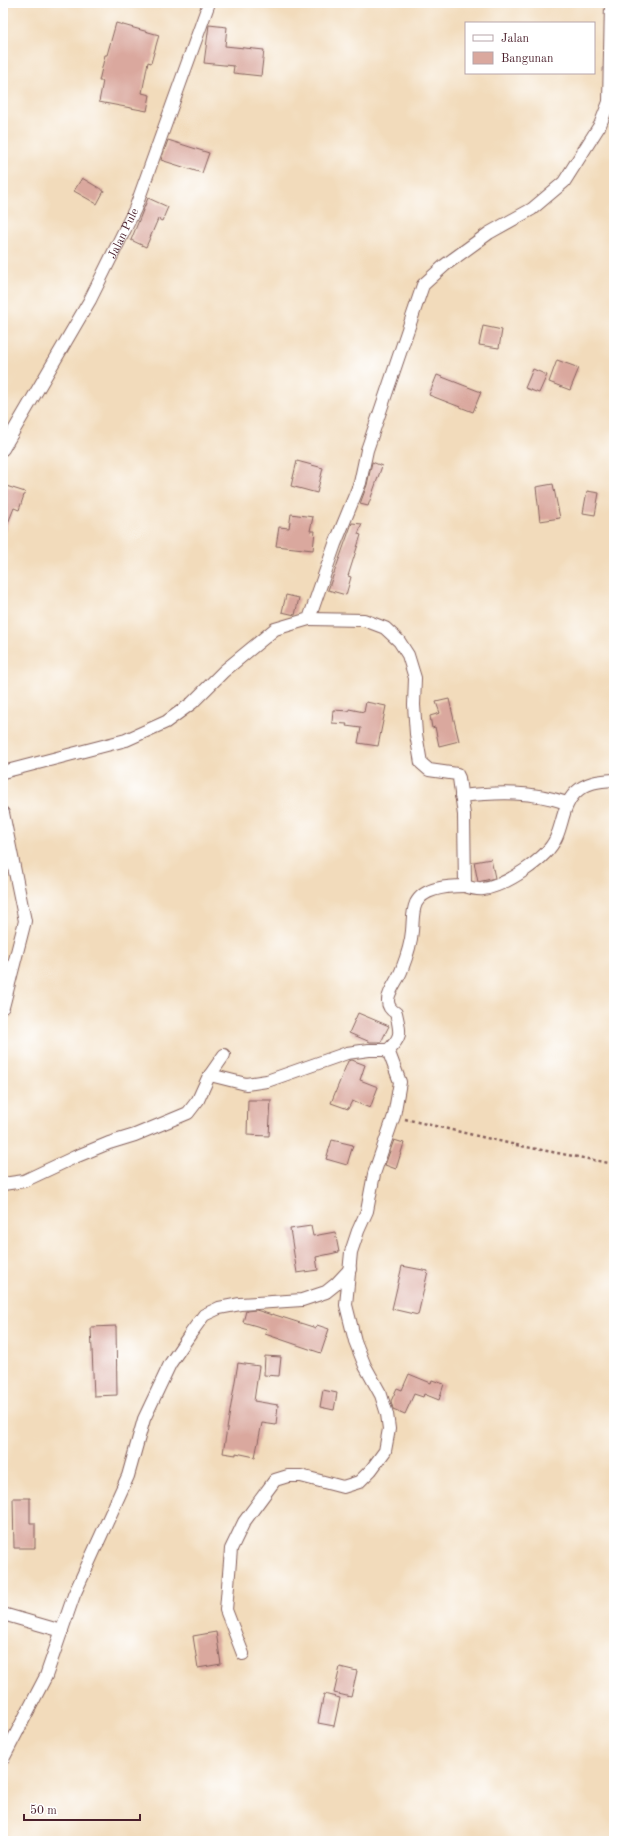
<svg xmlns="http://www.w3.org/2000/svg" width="617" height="1844" viewBox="0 0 617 1844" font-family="'Old Standard TT',serif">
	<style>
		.building { fill: #daa89e }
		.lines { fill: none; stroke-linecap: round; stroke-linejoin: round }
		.street-casing { stroke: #85615d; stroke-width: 14 }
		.path { stroke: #85615d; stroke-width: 2.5; stroke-dasharray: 3 3; stroke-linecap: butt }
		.street { stroke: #fff; stroke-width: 12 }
		.labels { text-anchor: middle; stroke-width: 3.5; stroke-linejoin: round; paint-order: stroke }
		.street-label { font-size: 12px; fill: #4a1f2b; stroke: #fff }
	</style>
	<rect width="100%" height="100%" fill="#fff"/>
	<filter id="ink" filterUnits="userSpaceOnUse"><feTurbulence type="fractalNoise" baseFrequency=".025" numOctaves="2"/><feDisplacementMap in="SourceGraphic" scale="8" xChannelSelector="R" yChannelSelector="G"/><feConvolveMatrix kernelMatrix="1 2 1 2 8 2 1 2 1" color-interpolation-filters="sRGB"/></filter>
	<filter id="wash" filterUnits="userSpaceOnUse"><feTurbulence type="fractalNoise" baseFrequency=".012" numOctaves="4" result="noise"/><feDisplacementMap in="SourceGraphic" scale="16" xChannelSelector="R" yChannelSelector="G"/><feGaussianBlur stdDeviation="0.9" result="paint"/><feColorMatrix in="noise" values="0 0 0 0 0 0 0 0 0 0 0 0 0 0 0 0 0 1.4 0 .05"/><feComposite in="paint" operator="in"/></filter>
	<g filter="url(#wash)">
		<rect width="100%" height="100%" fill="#f2dbbb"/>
		<g id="blocks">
			<path class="building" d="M116 23 159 35 151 63 148 62 142 93 150 95 147 111 99 102 103 81H99L105 55H107Z
				M209 25 227 27 225 46 264 50 261 76 233 73 234 66 204 63Z
				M168 140 209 153 202 173 161 160Z
				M82 178 104 191 97 204 74 191Z
				M148 198 168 207 162 221 158 219 146 247 131 240Z
				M483 326 502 330 499 348 479 345Z
				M557 360 579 368 570 390 549 382Z
				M533 369 547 375 539 393 525 388Z
				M437 375 481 392 473 412 429 395Z
				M297 461 323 468 317 493 291 486Z
				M372 462 382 466 368 506 360 504 367 485Z
				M553 484 560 518 540 521 536 487Z
				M3 485 25 492 19 510 14 508 4 533Z
				M587 491 599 493 595 515 583 513Z
				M291 514 313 517 310 531H315L313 550 276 546 279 527 289 528Z
				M352 523 362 524 358 534 361 535 348 576 351 577 346 595 328 590Z
				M286 595 299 598 295 615 282 612Z
				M449 699 459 741 439 746 435 727 432 728 430 716 440 713 436 702Z
				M366 702 386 706 378 746 358 743 361 728 346 726 347 724 332 723 333 710 349 711V709L364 712Z
				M491 859 495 878 478 882 474 862Z
				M358 1013 389 1026 381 1042H370L349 1033Z
				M352 1060 365 1065 360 1080 378 1087 370 1108 352 1101 348 1109 331 1103 348 1061Z
				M248 1100H271L269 1136 247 1135Z
				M332 1140 353 1145 347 1165 326 1159Z
				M394 1140 404 1143 396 1169 385 1165Z
				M311 1226 313 1236 335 1232 339 1252 316 1257 318 1270 297 1273 290 1229Z
				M402 1266 428 1271 418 1315 392 1309Z
				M256 1310 272 1315V1314L316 1328 317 1325 329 1329 321 1353 265 1334 267 1329 243 1322 246 1311Z
				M116 1326 117 1395 94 1396 91 1327Z
				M265 1356 281 1357 279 1376 264 1375Z
				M238 1363 259 1366 254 1401 278 1405 276 1425 262 1423 255 1457 236 1453V1455L223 1453Z
				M409 1374 431 1383 432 1380 444 1384 439 1400 424 1394 423 1397 414 1394 405 1414 393 1409 391 1401 397 1388 402 1390Z
				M323 1390 337 1393 334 1410 320 1407Z
				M13 1498H30V1523H35V1548H14Z
				M216 1632 221 1664 198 1668 193 1636Z
				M340 1667 357 1671 351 1697 334 1693Z
				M324 1694 340 1698 334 1726 318 1723Z"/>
		</g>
	</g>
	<g filter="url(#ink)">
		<use href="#blocks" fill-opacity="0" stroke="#85615d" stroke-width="1"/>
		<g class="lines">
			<g class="street-casing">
				<g id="street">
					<path id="s1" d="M3 449 90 300 135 209 209 3"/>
					<path d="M3 772 126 740 166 722 192 703 224 671 275 629 309 619 335 544 360 483 367 450 423 285 445 265 489 233 532 209 564 182 600 125 609 102 611 3"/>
					<path d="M461 796C499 792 531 791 567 803"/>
					<path d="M3 813 25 921 3 1007"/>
					<path d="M465 886C471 888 477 890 483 889 505 886 547 859 556 838 563 823 563 805 575 793 586 782 599 781 614 780"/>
					<path d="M210 1075 246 1084 267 1081 347 1053 369 1050H388C403 1036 400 1032 396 1013 377 1002 397 984 402 969 407 956 411 944 412 931 413 922 412 912 416 903 424 887 449 886 465 886L464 815 459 778 457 774 429 770 421 763 416 734 414 705 415 678 408 655 399 641 385 628 364 620 309 619"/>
					<path d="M3 1184 24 1181 75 1157 109 1143 135 1135 188 1113 198 1100 208 1078 224 1055"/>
					<path d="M3 1614 62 1631"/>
					<path d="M243 1654 226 1610 231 1549 244 1522 275 1480 288 1476H301L343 1487 359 1482 371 1470 385 1451 389 1429 387 1414 381 1395 365 1366 355 1341 346 1305 351 1252 358 1231 367 1211 374 1174 394 1116 400 1082 388 1050"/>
					<path d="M3 1759 46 1676 74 1595 128 1476 144 1419 170 1364 191 1333 204 1315 219 1308 240 1304 302 1300 326 1292 336 1284 350 1269"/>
				</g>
			</g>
			<path class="path" d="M405 1119 516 1145 614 1164"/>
			<use href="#street" class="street"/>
		</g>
	</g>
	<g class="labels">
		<g class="street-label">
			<text dy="4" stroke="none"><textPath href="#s1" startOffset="247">Jalan Pule</textPath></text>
		</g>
	</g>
	<rect width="617" height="1844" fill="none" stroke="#fff" stroke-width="16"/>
	<rect x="465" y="22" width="130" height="52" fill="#ffffff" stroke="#b7a5aa"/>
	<rect x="473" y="35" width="20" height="6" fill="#ffffff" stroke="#b7a5aa"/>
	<text x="501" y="42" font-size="12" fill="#4a1f2b">Jalan</text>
	<rect x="473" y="52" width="20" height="12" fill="#daa89e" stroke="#b7a5aa"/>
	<text x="501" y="62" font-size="12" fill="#4a1f2b">Bangunan</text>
	<path d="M24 1814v6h116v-6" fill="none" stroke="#4a1f2b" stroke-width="2"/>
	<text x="30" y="1814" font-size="12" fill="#4a1f2b" stroke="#ffffff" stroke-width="3" paint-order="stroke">50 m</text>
</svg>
